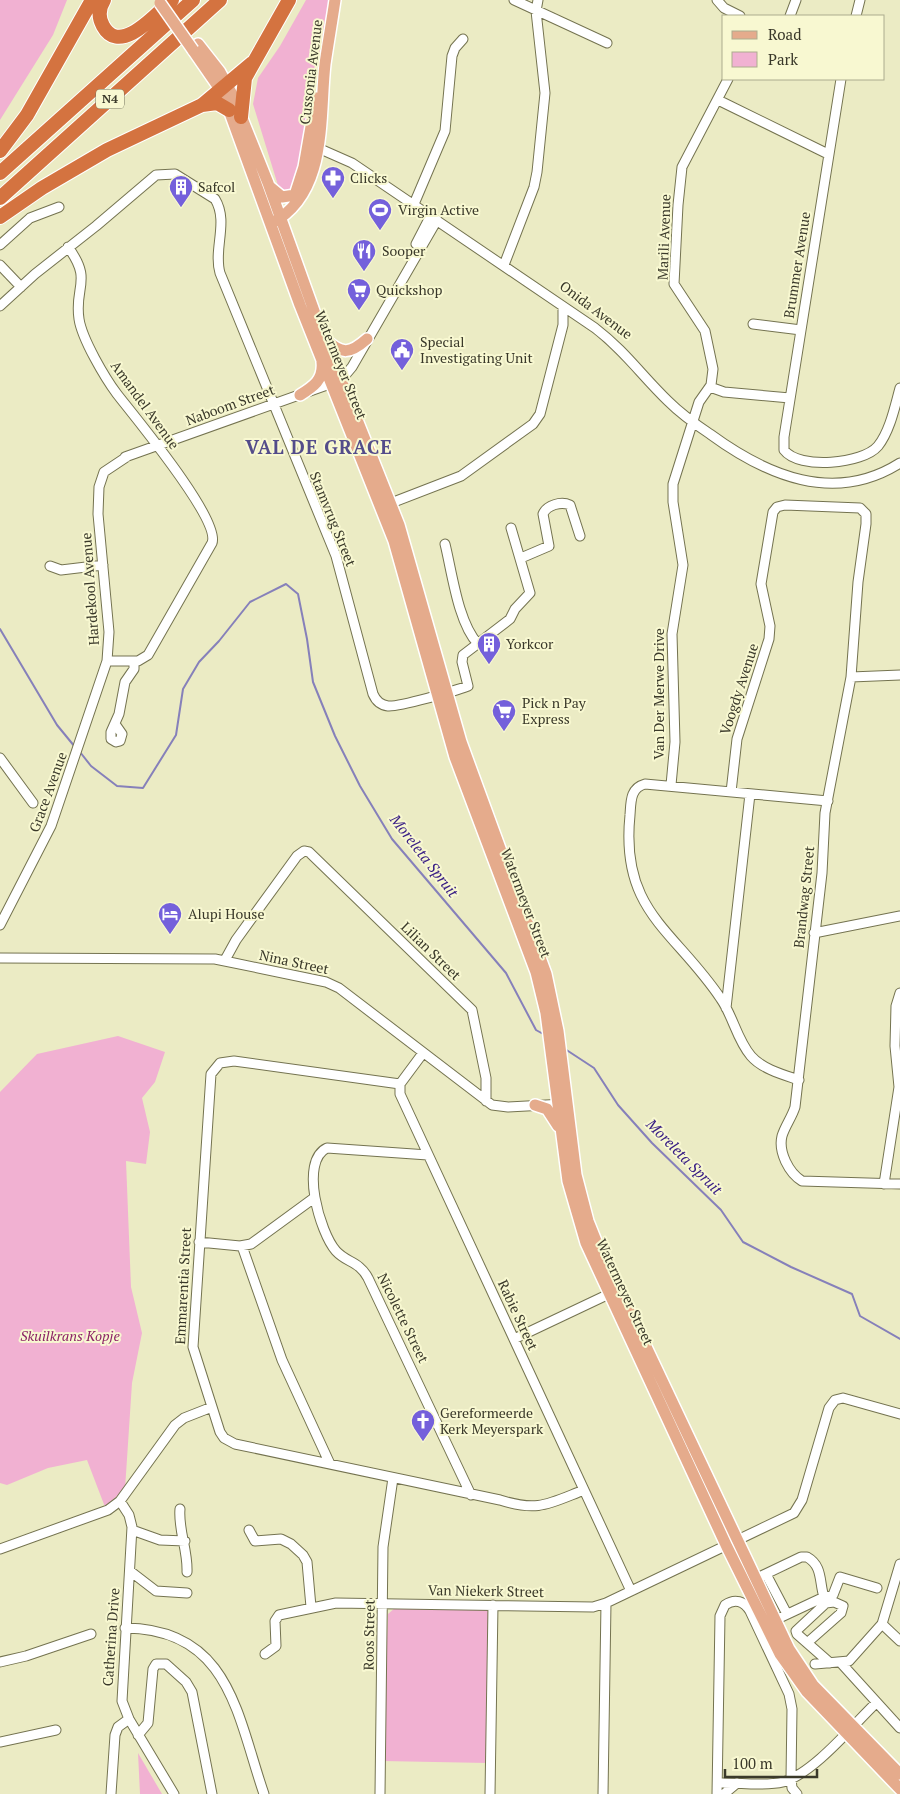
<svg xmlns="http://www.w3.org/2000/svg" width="900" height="1794" viewBox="0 0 900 1794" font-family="'PT Serif',serif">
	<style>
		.green { fill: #f1b1d2 }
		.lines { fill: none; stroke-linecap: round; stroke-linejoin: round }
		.stream { stroke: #8680ba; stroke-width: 2 }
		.minor-casing { stroke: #747350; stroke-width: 11 }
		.major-casing { stroke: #fff; stroke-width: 14 }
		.highway-casing { stroke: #fff; stroke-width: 16 }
		.minor { stroke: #fff; stroke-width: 9 }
		.major { stroke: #e5ab8c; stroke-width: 11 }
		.highway { stroke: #d47340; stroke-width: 14 }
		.major-bridge-casing { stroke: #fff; stroke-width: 14; stroke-linecap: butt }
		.major-bridge { stroke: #e5ab8c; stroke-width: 11 }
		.labels { text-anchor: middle; stroke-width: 4; stroke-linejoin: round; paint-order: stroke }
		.shield { fill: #f8f8d1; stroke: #73725c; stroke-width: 1 }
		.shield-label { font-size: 12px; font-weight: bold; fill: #3a392a }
		.street-label { font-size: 14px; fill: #3a392a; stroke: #f8f8d1 }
		.poi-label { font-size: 14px; fill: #3a392a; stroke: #f8f8d1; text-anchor: start }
		.park-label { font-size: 14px; font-style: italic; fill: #8c2265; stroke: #f8f8d1 }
		.water-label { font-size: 15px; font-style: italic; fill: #3a2085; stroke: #f8f8d1 }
		.district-label { font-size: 19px; font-weight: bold; letter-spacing: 1px; fill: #534c8a; stroke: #f8f8d1 }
	</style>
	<rect width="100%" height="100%" fill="#ebebc4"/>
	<path class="green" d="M0 0H67L53 35 0 120Z
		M306 0H331L296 180 288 192H280L253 104 258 78 280 46Z
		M118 1036 165 1052 155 1082 142 1098 150 1132 146 1164 126 1161 131 1287 142 1333 132 1383 125 1489 105 1507 87 1460 48 1468 7 1485 0 1483V1092L37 1054Z
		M396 1607 491 1608 488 1763 382 1761 388 1614Z
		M138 1753 162 1794H140Z"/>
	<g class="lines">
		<path class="stream" d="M0 629 57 725 75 747
			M80 752 91 766 117 786 143 788 176 735 183 689 199 662 219 641 250 602 286 584 298 594 307 639 313 682 335 736 360 786 392 839 506 973 536 1030 545 1035
			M565 1049 594 1068 618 1105 652 1143 721 1210 743 1242 791 1267 852 1294 860 1316 900 1339"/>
		<g class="minor-casing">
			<path id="minor" d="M514 0 607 43
				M717 0 724 8 740 16
				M790 16 796 0
				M856 16 860 0
				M841 79 784 437V450C799 470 863 464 878 446 890 431 895 406 900 388
				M718 100 828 154
				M318 148 352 163 595 328C625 351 642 376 668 401 681 414 695 424 710 434 766 475 834 505 900 463
				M414 204 445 131 452 56 455 48 463 39
				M416 244 431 215
				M0 245 30 218 59 207
				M68 247C93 281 74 286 79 319 82 339 105 378 117 394 134 416 221 520 212 543L148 655 138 661H107
				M0 265 21 287
				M504 265 534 187 537 172 545 93 536 11 538 0
				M0 306 35 274 96 226 156 175 175 174 215 199C229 222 213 249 220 273L336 556 373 694C376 701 380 705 388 706 399 707 455 691 468 686L462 662 463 655 510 619 515 609 530 593 511 528
				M753 324 801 330
				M710 387 724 392 790 398
				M125 457 341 380 352 367 437 220
				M386 505 461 476 533 424 540 414 563 325V307
				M445 544C452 572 458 623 478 644
				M521 558 549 546 543 514C547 505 561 501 570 505L580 536
				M50 566 61 570 103 565
				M851 677 900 675
				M115 724 122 734 120 741 116 742 111 739V732L119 714 125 682 134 669V662
				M0 758 33 803
				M671 785 675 742 672 634 683 565 673 502V484L699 402 711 385 713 369 705 331 674 284 678 205 682 167 728 79
				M731 792 737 739 769 639 770 626 761 584 773 512 777 507 785 505 860 508 866 514V524L858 582 851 677 825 813 822 873 795 1107C792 1117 785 1126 782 1136 778 1152 789 1173 802 1181L900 1184
				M0 925 51 826 107 661 109 632 98 514 99 487 104 472 128 456
				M814 933 900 916
				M0 958 215 959 326 982 339 988 492 1105 508 1107 564 1104
				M225 960 236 940 297 856 304 851 309 852 472 1010 486 1078V1101
				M726 1008 750 794
				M423 1053 400 1084V1094L631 1591
				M799 1080C784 1075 762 1069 751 1056 737 1040 733 1016 721 999 675 930 620 912 630 815 631 802 630 788 645 784L828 801
				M400 1084 234 1061 220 1063 211 1074 193 1347 220 1432 224 1438 235 1444 500 1500C538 1512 548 1504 584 1490
				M428 1155 327 1148C299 1161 320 1233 336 1251 347 1263 359 1261 368 1278L471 1495
				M884 1184 899 1087 895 1046 896 1006 900 993
				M199 1242 240 1246 251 1244 314 1198
				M242 1246 282 1360 330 1464
				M514 1339 609 1294
				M120 1501 129 1515 132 1527 122 1701 129 1719 174 1794
				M180 1509C178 1530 188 1550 187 1572
				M132 1530 160 1540 185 1541
				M249 1530 255 1541 281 1539 291 1544 303 1555 307 1562 311 1607
				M0 1549 108 1510 120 1501 175 1425 184 1418 212 1407
				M130 1571 156 1591 187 1593
				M766 1574 787 1614
				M755 1579 801 1557H807C823 1566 819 1582 824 1597
				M775 1620 824 1597 833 1595 840 1577 877 1588
				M882 1624 900 1641
				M125 1628C230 1629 237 1716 264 1794
				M807 1643 841 1613 843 1606 834 1602 826 1603 796 1631 797 1634 830 1663
				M265 1654 276 1646 275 1621 279 1615 336 1603 593 1607 606 1603 794 1513 802 1500 829 1408 835 1400 843 1398 900 1414
				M0 1662 26 1656 91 1634
				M841 1663 900 1728
				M815 1664 849 1661 882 1624 900 1564
				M138 1735 148 1723 153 1669 156 1664H166L186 1682 192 1692 212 1794
				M0 1742 56 1730
				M718 1783C738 1782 763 1787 783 1782 814 1773 852 1726 876 1703
				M111 1794 115 1735 118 1727 129 1719
				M380 1794 383 1547 393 1478
				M490 1794 493 1605
				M603 1794 606 1603
				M717 1794 720 1616 725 1605C735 1598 744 1601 750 1611L789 1694 792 1709 791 1778 792 1788 797 1794
				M724 1794 737 1783"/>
		</g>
		<g class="major-casing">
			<path id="major" d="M198 44 220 72 233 96 268 183 318 322 399 525 461 742 546 974 558 1031 576 1175 588 1221 596 1241 789 1649 813 1685 900 1774
				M193 50 220 89 229 110 300 305 394 541 455 757 536 972 546 1013 568 1181 586 1243 727 1547 780 1654 807 1692 900 1789
				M270 187 282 197 295 195 304 167 316 98
				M272 223C328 193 319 118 325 64 328 43 332 21 335 0
				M325 339C342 355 350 354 367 339
				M300 395C313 387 324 380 322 362
				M535 1105 547 1109 558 1126"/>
		</g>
		<g class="highway-casing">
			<path id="highway" d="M104 0C99 8 98 17 103 26 120 57 157 13 172 0
				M202 105 217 103 229 110
				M241 117 245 78 289 0
				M0 151 27 115 92 0
				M0 173 193 0
				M0 198 220 0
				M0 217 42 188 107 150 202 105 252 63"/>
		</g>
		<use href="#minor" class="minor"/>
		<use href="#major" class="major"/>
		<use href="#highway" class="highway"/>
		<g class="major-bridge-casing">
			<path id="major-bridge" d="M160 3 193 50"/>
		</g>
		<use href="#major-bridge" class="major-bridge"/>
	</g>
	<defs>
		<g id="pharmacy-pin" transform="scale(1.25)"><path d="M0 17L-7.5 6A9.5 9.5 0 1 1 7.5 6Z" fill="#7460db" stroke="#f8f8d1"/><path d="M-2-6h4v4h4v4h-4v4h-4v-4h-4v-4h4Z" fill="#fff"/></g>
		<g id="building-pin" transform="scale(1.25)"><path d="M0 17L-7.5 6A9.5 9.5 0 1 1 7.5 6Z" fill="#7460db" stroke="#f8f8d1"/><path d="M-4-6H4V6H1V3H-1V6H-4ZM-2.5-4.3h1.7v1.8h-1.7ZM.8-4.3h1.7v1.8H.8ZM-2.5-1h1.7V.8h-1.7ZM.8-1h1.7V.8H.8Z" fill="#fff"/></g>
		<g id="stadium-pin" transform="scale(1.25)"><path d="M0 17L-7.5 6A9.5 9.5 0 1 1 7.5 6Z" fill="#7460db" stroke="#f8f8d1"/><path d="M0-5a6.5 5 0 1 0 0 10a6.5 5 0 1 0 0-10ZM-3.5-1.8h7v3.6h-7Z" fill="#fff"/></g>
		<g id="restaurant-pin" transform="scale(1.25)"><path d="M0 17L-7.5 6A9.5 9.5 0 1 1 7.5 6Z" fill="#7460db" stroke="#f8f8d1"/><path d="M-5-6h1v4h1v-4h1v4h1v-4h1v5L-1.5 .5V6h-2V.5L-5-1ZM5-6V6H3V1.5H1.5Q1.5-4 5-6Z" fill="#fff"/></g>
		<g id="supermarket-pin" transform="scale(1.25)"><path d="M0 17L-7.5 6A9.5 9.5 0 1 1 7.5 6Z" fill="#7460db" stroke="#f8f8d1"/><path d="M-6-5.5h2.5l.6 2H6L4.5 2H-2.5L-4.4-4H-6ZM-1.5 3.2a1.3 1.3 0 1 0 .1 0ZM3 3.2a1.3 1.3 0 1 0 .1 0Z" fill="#fff"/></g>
		<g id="civic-pin" transform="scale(1.25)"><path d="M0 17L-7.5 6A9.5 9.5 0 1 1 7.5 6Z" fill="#7460db" stroke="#f8f8d1"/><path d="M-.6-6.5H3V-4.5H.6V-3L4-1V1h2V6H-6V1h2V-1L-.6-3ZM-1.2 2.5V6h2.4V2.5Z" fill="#fff"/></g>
		<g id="hotel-pin" transform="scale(1.25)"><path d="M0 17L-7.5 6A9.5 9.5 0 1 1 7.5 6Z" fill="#7460db" stroke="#f8f8d1"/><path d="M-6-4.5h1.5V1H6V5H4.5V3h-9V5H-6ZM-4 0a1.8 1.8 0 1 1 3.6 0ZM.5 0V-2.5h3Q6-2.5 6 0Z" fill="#fff"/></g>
		<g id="church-pin" transform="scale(1.25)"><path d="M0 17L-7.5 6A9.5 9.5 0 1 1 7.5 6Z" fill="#7460db" stroke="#f8f8d1"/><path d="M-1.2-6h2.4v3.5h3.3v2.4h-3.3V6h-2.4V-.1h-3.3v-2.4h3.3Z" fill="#fff"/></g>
	</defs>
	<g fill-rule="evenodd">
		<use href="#pharmacy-pin" x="333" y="178"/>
		<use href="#building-pin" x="181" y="187"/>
		<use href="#stadium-pin" x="380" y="210"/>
		<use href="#restaurant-pin" x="364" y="251"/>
		<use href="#supermarket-pin" x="359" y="290"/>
		<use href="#civic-pin" x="402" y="350"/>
		<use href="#building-pin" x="489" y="644"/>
		<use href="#supermarket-pin" x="504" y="711"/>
		<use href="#hotel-pin" x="170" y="914"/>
		<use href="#church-pin" x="423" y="1421"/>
	</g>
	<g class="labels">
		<rect class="shield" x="96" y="89.5" width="28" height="19" rx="4"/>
		<g class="shield-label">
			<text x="110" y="103">N4</text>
		</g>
		<g class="street-label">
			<text transform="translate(311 72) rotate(-83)" y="5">Cussonia Avenue</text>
			<text transform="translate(664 237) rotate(-88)" y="5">Marili Avenue</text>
			<text transform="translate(797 265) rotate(-81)" y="5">Brummer Avenue</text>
			<text transform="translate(596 310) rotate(37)" y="5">Onida Avenue</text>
			<text transform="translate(341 365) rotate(68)" y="5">Watermeyer Street</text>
			<text transform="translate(145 405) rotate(54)" y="5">Amandel Avenue</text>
			<text transform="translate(230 405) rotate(-20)" y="5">Naboom Street</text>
			<text transform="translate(333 519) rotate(68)" y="5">Stamvrug Street</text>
			<text transform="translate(90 589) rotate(-94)" y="5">Hardekool Avenue</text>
			<text transform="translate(739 689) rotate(-72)" y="5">Voogdy Avenue</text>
			<text transform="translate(659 694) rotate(-90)" y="5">Van Der Merwe Drive</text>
			<text transform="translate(48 792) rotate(-70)" y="5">Grace Avenue</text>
			<text transform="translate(804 897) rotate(-84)" y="5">Brandwag Street</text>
			<text transform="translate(526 903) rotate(69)" y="5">Watermeyer Street</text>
			<text transform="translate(431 951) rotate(44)" y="5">Lilian Street</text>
			<text transform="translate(294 962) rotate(12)" y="5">Nina Street</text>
			<text transform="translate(183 1286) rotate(-87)" y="5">Emmarentia Street</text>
			<text transform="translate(625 1292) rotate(65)" y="5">Watermeyer Street</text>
			<text transform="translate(518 1315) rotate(65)" y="5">Rabie Street</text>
			<text transform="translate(403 1318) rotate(64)" y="5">Nicolette Street</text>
			<text transform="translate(486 1591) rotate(1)" y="5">Van Niekerk Street</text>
			<text transform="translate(369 1635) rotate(-89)" y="5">Roos Street</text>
			<text transform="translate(111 1637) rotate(-86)" y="5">Catherina Drive</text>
		</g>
		<g class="poi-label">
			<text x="350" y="183">Clicks</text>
			<text x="198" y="192">Safcol</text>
			<text x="398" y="215">Virgin Active</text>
			<text x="382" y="256">Sooper</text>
			<text x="376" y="295">Quickshop</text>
			<text x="420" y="347">Special<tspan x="420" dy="16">Investigating Unit</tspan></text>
			<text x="506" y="649">Yorkcor</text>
			<text x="522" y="708">Pick n Pay<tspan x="522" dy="16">Express</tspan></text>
			<text x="188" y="919">Alupi House</text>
			<text x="440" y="1418">Gereformeerde<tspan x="440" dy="16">Kerk Meyerspark</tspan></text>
		</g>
		<g class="park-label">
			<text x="70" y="1341">Skuilkrans Kopje</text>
		</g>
		<g class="water-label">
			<text transform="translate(424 856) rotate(52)" y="5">Moreleta Spruit</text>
			<text transform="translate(684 1157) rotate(45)" y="5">Moreleta Spruit</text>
		</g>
		<g class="district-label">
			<text x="319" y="454">VAL DE GRACE</text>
		</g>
	</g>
	<rect x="722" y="15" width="162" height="65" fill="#f8f8d1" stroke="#acac8e"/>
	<rect x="732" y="31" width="25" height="8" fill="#e5ab8c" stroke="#acac8e"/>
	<text x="768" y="40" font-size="15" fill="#3a392a">Road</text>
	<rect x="732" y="52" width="25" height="15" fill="#f1b1d2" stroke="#acac8e"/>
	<text x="768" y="65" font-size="15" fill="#3a392a">Park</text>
	<path d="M725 1769v8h92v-8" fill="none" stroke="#3a392a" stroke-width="2.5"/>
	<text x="732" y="1769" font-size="15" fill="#3a392a" stroke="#f8f8d1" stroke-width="4" paint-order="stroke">100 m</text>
</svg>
